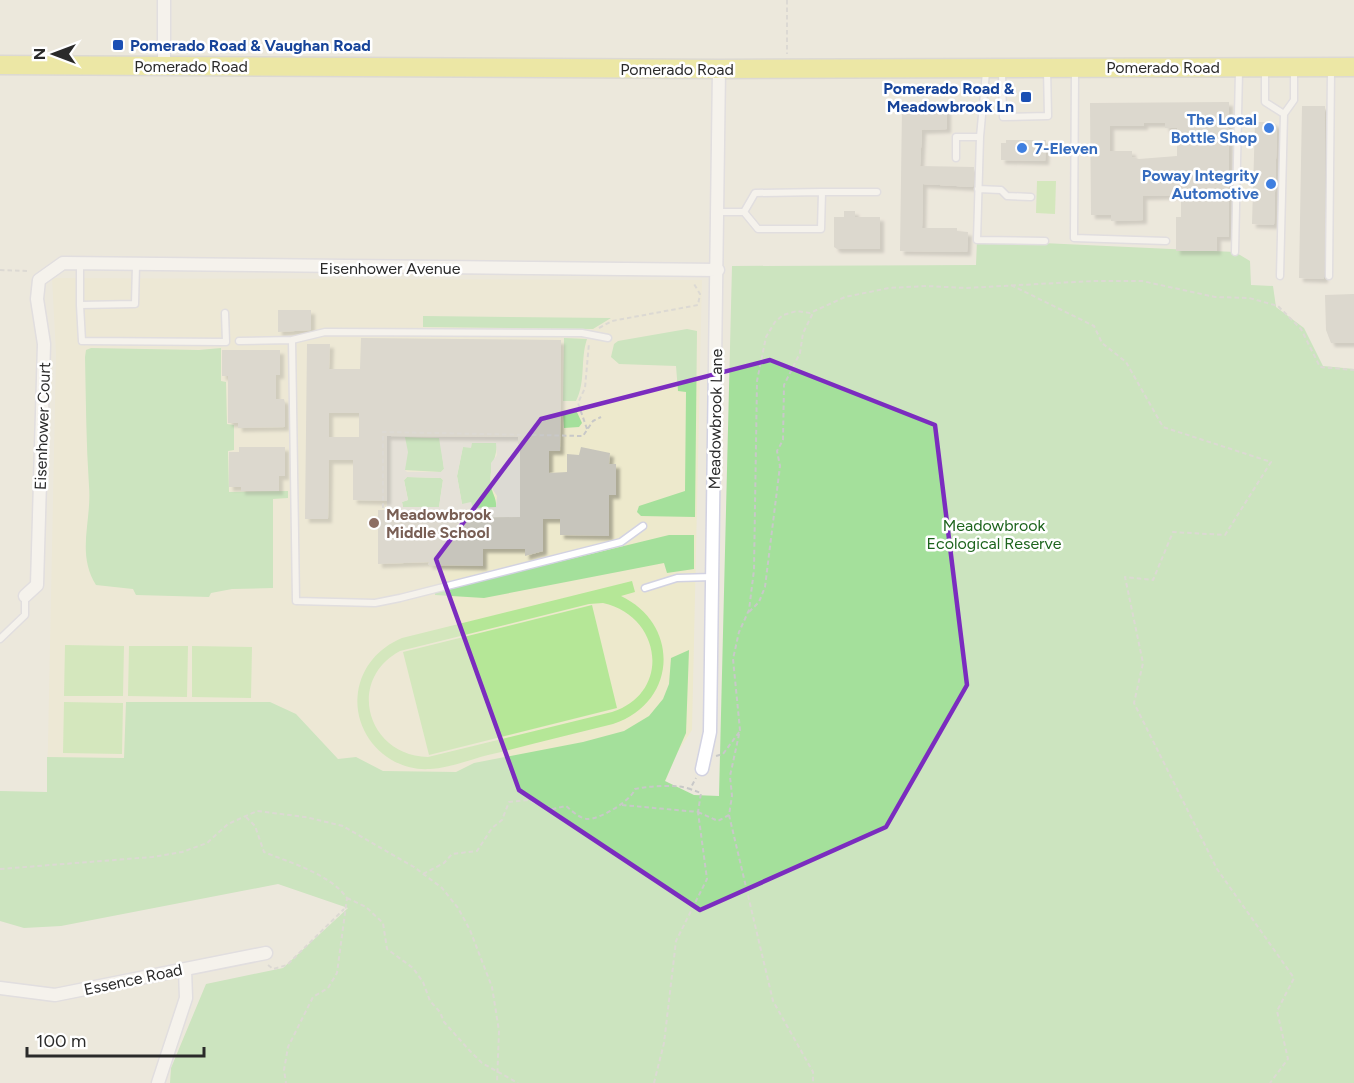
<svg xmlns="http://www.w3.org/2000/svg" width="1354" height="1083" viewBox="0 0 1354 1083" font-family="Figtree,sans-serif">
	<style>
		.education { fill: #ede9cc }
		.green { fill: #a4e09b }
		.pitch { fill: #b5e797; fill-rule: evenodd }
		.plaza { fill: #dcdad3; fill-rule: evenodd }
		.building { fill: #c7c5bc; fill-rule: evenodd; filter: url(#shadow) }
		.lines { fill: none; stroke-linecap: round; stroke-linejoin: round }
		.service-casing { stroke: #d2d2e2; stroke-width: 9 }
		.minor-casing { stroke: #d2d2e2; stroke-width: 15 }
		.primary-casing { stroke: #c8c8c8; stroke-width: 21 }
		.path { stroke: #c8c8c8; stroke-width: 2; stroke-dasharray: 4.5 3; stroke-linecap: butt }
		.service { stroke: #fff; stroke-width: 6 }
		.minor { stroke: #fff; stroke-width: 12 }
		.primary { stroke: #ebe762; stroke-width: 18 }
		.marked { fill: none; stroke: #7b2cbf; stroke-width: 4.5; stroke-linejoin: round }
		.transit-dot { fill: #1a4fb4; stroke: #fff; stroke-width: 2 }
		.shop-dot { fill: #3f7fe0; stroke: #fff; stroke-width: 2 }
		.education-dot { fill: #8d6e63; stroke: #fff; stroke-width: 2 }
		.labels { text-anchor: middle; stroke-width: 5; stroke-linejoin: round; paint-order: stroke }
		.transit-label { font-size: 16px; font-weight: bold; fill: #164399; stroke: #fff; text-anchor: start }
		.street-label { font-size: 16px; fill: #2a2a2a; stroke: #fff }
		.shop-label { font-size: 16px; font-weight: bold; fill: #366cbe; stroke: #fff; text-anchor: end }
		.education-label { font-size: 16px; font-weight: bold; fill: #785e54; stroke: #fff; text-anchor: start }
		.park-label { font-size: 16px; fill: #1d641d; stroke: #fff }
	</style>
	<defs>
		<filter id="shadow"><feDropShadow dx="4" dy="4" stdDeviation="1.5" flood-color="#0004"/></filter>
	</defs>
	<rect width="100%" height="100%" fill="#ece8dc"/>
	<path class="education" d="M52 278 702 280 692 730 677 753 665 782 47 792 56 353Z"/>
	<path class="green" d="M977 240 1235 252 1250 261 1251 285 1273 286 1276 307 1304 328 1323 366 1354 369V1083H170L171 1068 206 984 283 968 348 908 278 884 61 926 24 928 0 921V791L47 792V757L124 758 126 702H270L296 714 338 759 356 757 383 771 456 772 474 763 583 742 624 731 649 716 663 699 669 684 671 658 689 650 686 733 665 781 694 795 719 796 732 266 976 265Z
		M423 316 611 318 593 329 423 327Z
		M687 329 697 331 695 517 641 516 637 512 639 506 685 491 686 392 678 391 676 366 619 364 611 357 614 344 618 341Z
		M564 338 587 339C580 360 586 381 576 401H563Z
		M91 348 199 350 221 348V381L226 382 227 424 234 425V450L228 451 229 492 288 491V498L273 499V588L232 589 211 593 209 597 136 595 133 589 96 585C76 553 92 521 89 486 86 443 86 400 85 357L86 350Z
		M576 410 582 423 579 427 564 428 563 411Z
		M405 437 440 438 444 469 441 472 405 470Z
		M471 443H497C497 458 488 470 491 485 492 494 497 498 496 508H472L462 504 457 476 463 446Z
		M407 477 441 478 443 480 439 507H403L402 502 408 500 404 480Z
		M669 535H694V569L667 573 664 563 484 598 435 595V592Z"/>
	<path class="pitch" d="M1037 181H1056L1055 214 1036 213Z
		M632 581 635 592 621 596C681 625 677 703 613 724 571 734 530 745 488 755 469 760 449 768 430 769 388 772 352 734 358 692 362 667 378 648 402 638ZM603 603C662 616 672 693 612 712L428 757C368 756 345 681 400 651L589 604Z
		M592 605 617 708 429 755 403 652Z
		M65 645 124 646 123 696H64Z
		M129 646H188L187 697 128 696Z
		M192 646 252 647 251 698 192 697Z
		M64 702 123 703 122 754 63 753Z"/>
	<path class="plaza" d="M387 436 518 437V444H520V517L444 518 387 510ZM405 437 439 438 444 469 441 472H407L405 470 408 452ZM472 443H496L497 455 491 463V487L497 496 496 507 473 508 471 502 462 504 457 476 463 447 471 448ZM407 477 441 478 443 480 439 507H403L402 502 408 500 404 480Z"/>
	<path class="building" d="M1229 102V237H1217V251H1176V217H1181V195L1143 196V220L1111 221V215H1091L1090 103ZM1144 123H1165V128H1177V156L1139 159 1132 157V151H1110V126H1144Z
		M1302 106H1325L1324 279 1299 278Z
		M902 108H947V129L922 130 920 166 974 167 973 187 923 184 922 228H957V231L968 232 967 252 900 251Z
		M1255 122H1273L1277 126 1274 225 1252 224Z
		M1006 140H1046L1045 161 1001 160V143H1006Z
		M844 211H855V217H880V249H837L834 247V217H844Z
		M1354 294V343H1331L1326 330 1325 295Z
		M278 310H311V330L278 332Z
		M361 338 561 340 560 451H549V473L567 472V454L579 455 581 447 610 453 609 464H616V495H609V536L560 535V519H543V551L525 556V549H483V566L428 565 429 562 378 564V510H444V518L520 517V444H518V437L387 436V501L353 500V460H329L328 519H305L307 344H330L329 369H360ZM329 413H359V437H329Z
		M222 350H280V375H276V399H284L285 403V427L238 428V423H228V376H222Z
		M239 447H285V476H279V491H241V487H229V452H239Z"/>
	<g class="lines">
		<g class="service-casing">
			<path id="service" d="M1075 71 1074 238 1166 241
				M1265 71V102L1284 114 1280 276
				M1002 72 1003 117 1048 116 1047 69
				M1284 114 1294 100V70
				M980 137 977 240 1045 241
				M956 158V137H980L986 72
				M978 189 1001 190 1007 196 1031 197
				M822 192H877
				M718 212H744L758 229H821L822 192 755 193 744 212
				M1235 252 1239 71
				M80 264V305L135 304 136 265
				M1329 276 1331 70
				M80 305 82 341 226 342 225 313
				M608 338 582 333 325 332 292 340 296 601 375 603 400 598 621 542 643 526
				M239 341 292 340
				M645 588 677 578 712 577
				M0 639 25 615V596"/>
		</g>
		<g class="minor-casing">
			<path id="minor" d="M164 66V0
				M25 596 37 585 44 344 37 299 39 280 63 263 718 270
				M702 769 710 732 719 69
				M0 988 55 995 266 953
				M158 1083 186 998 185 969"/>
		</g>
		<g class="primary-casing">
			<path id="primary" d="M0 65 719 69 1354 67"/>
		</g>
		<path class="path" d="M787 0V54
			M0 270 30 271
			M1011 285 1094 326 1102 343 1126 362 1163 427 1271 462 1225 535 1173 532 1153 580 1125 577 1143 663 1134 703 1217 869 1294 978 1277 1011 1288 1059 1270 1083
			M599 328 612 321 698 305 700 294 694 284
			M587 429 578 403 585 388 589 343
			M383 508V432L583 436 593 421 601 417
			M749 612 759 602 765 587 780 466 777 451 783 440 784 385 800 353 803 333 813 313
			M716 756 723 754 740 731
			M622 805 698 812 701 793 690 789
			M698 812 718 821 729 815 732 796 730 776 740 730 733 659 739 632 749 610 754 570 757 381 766 337 775 322 783 315 797 311 810 313 845 297 889 288 926 286 966 288 1093 281H1142L1215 297 1249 298 1278 306 1301 329 1320 367 1354 370
			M729 815 773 1001 813 1072V1083
			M246 817 255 826 264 852C291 863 330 874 347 898L337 973 328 988 313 997 288 1047 284 1070 286 1083
			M0 869 152 857 182 852 207 843 228 824 257 811 305 817 343 826 414 867 442 888 458 908 470 930 492 987 499 1031 497 1083
			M423 874 444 863 452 854 477 851 492 828 502 820 509 802 527 800 553 809 566 806C572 811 579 818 587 819 599 820 631 801 635 789 648 786 678 784 690 789L696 778
			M347 898 366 907 383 923 387 949 413 968 423 982 430 1001 440 1012 444 1022 470 1051 482 1063 518 1083
			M268 965 273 969 287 965 344 909
			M654 1083 664 1043 676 941 707 879 698 812"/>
		<use href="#service" class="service"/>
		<use href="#minor" class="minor"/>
		<use href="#primary" class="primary"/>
	</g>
	<path d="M0 0H1354V1083H0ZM770 360 935 425 967 685 886 827 700 910 519 790 436 559 541 419Z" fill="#ece8dc" fill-opacity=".55" fill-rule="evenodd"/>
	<path class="marked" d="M770 360 935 425 967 685 886 827 700 910 519 790 436 559 541 419Z"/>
	<g class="transit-dot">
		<rect x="112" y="39" width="12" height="12" rx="3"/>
		<rect x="1020" y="91" width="12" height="12" rx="3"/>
	</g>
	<g class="shop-dot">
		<circle cx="1269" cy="128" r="6"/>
		<circle cx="1022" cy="148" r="6"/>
		<circle cx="1271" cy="184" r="6"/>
	</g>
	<circle class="education-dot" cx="374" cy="523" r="6"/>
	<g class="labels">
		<g class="transit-label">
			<text x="130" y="51">Pomerado Road &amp; Vaughan Road</text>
			<text x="1014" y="94" text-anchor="end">Pomerado Road &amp;<tspan x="1014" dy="18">Meadowbrook Ln</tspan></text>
		</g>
		<g class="street-label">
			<text x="191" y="72">Pomerado Road</text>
			<text x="1163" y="73">Pomerado Road</text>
			<text x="677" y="75">Pomerado Road</text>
			<text x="390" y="274">Eisenhower Avenue</text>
			<text transform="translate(715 419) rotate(-89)" y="6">Meadowbrook Lane</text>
			<text transform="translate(42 426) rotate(-88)" y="6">Eisenhower Court</text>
			<text transform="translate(133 979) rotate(-12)" y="6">Essence Road</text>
		</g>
		<g class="shop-label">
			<text x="1257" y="125">The Local<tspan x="1257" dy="18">Bottle Shop</tspan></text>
			<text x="1034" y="154" text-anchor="start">7-Eleven</text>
			<text x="1259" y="181">Poway Integrity<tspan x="1259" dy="18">Automotive</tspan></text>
		</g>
		<g class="education-label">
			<text x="386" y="520">Meadowbrook<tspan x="386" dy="18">Middle School</tspan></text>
		</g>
		<g class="park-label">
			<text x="994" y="531">Meadowbrook<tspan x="994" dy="18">Ecological Reserve</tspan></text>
		</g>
	</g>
	<g transform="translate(54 54) rotate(270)" stroke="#ffffff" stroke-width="4.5" paint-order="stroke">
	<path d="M0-4.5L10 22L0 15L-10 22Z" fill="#2a2a2a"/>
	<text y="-9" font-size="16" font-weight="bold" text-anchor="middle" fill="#2a2a2a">N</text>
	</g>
	<path d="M27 1047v9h177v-9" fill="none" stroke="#2a2a2a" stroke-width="3"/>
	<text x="36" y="1047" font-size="18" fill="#2a2a2a" stroke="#ffffff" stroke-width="4.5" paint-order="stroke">100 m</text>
</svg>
